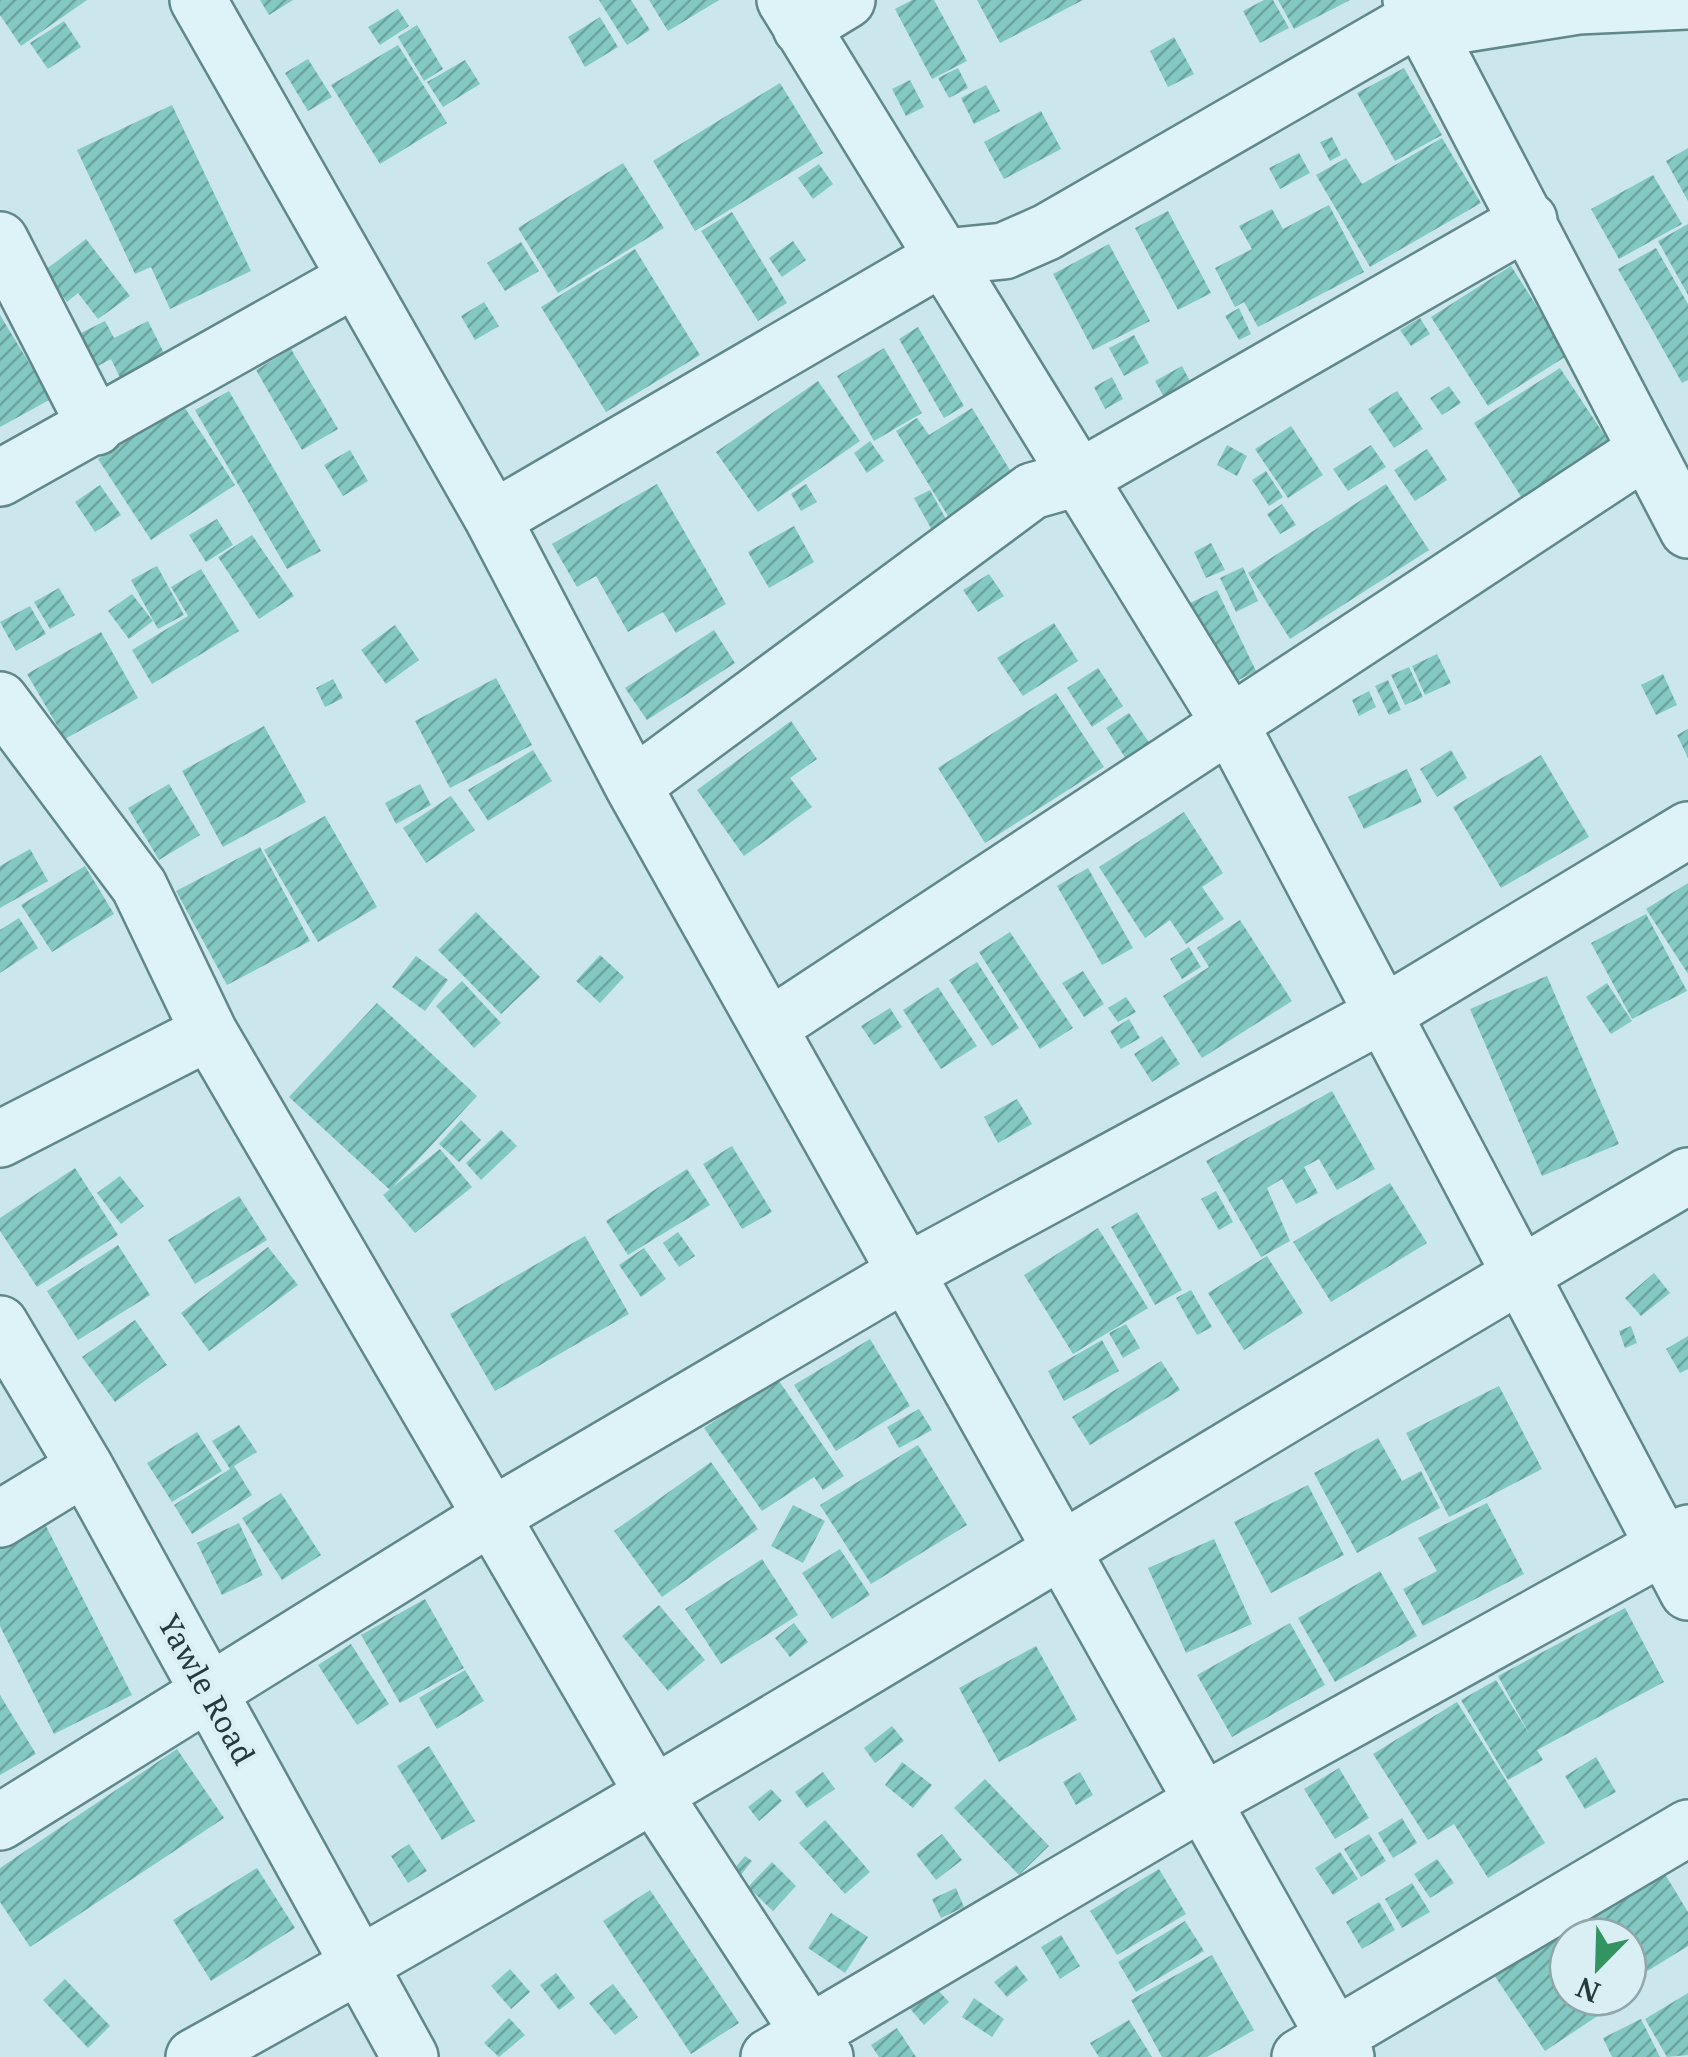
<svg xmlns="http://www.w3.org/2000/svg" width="1688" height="2057" viewBox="0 0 1688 2057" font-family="'Noto Serif',serif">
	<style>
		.building { fill: url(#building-hatch) }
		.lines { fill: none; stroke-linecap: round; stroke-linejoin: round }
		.street-casing { stroke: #608889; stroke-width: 60 }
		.street { stroke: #def3f7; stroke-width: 55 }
		.labels { text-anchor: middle; stroke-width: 9; stroke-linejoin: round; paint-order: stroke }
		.street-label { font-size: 30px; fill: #223a3a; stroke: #daeff4 }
	</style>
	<defs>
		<pattern id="building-hatch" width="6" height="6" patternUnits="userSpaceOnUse" patternTransform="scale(2.5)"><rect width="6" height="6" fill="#83c8c2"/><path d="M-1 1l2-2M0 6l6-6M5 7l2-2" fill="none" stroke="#6ba39f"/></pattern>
	</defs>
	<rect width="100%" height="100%" fill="#cbe6ed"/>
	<path class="building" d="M0 0H87L21 46 0 15Z
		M260 0H293L269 15Z
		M599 0H631L650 30 627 45Z
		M649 0H719L668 31Z
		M912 0H934L967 61 932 79 895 9Z
		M977 0H1083L1000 43Z
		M1264 0H1273L1289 28 1260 43 1243 11Z
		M1278 0H1350L1294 29Z
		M398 9 409 26 380 45 368 27Z
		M600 17 618 47 585 67 568 37Z
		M64 21 81 47 48 69 30 43Z
		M417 25 443 69 424 81 398 37Z
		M1174 37 1194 74 1168 87 1150 51Z
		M398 45 447 123 380 164 331 85Z
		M308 59 332 97 308 111 285 73Z
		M465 60 480 84 443 107 427 82Z
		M958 68 968 88 949 98 938 78Z
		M1404 68 1442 135 1395 161 1357 93Z
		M910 80 924 107 906 116 892 89Z
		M780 83 823 153 695 231 653 161Z
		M986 85 1000 111 974 124 961 98Z
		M172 105 251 271 170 309 151 267 135 274 77 150Z
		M1041 111 1061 149 1004 179 984 142Z
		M1332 137 1341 155 1330 161 1320 142Z
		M1442 138 1481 203 1370 267 1316 175 1346 158 1362 184Z
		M1688 148V201L1666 161Z
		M1299 153 1310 173 1280 189 1269 168Z
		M623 163 664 228 558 293 518 228Z
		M819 164 833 184 813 199 798 178Z
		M1653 175 1682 224 1619 259 1591 209Z
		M1329 205 1364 272 1258 327 1244 302 1235 307 1215 268 1252 249 1239 226 1272 209 1283 229Z
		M1168 211 1211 293 1178 310 1135 228Z
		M732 212 787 303 758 321 701 231Z
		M1688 224V295L1658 241Z
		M86 239 130 296 98 319 78 293 67 302 44 271Z
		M793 241 806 260 782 277 769 258Z
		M521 242 539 271 505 291 487 263Z
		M1109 244 1150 321 1093 350 1053 274Z
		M1656 248 1688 304V380L1682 383 1618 269Z
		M635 249 700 355 606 412 541 307Z
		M1511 266 1568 355 1488 406 1431 317Z
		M484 302 499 326 475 340 461 316Z
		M1239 308 1251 334 1239 340 1225 316Z
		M0 315 51 399 0 427Z
		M1420 318 1430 334 1411 346 1400 330Z
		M105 321 114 338 148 321 168 361 123 384 111 359 96 367 79 334Z
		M918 327 964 406 944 418 899 339Z
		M1134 335 1149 363 1124 376 1109 348Z
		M884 348 922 413 874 441 837 376Z
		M291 349 338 429 302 450 256 370Z
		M1182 366 1192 385 1165 399 1155 381Z
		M1560 368 1609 442 1522 498 1474 423Z
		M1112 377 1123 399 1105 409 1094 387Z
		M818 381 860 441 758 512 716 452Z
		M1449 386 1461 403 1442 415 1430 398Z
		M229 391 321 551 287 569 195 410Z
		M1397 391 1423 429 1394 448 1368 409Z
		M183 405 235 485 151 540 98 459Z
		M972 408 1016 480 951 521 896 431 917 418 929 435Z
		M1291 426 1323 475 1288 498 1255 449Z
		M870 441 884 461 867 473 854 453Z
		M1227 445 1247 456 1237 476 1217 465Z
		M1371 445 1386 467 1348 491 1333 469Z
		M1427 449 1447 480 1415 501 1394 470Z
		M350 450 368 481 343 496 324 465Z
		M1266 471 1283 497 1269 506 1252 480Z
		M657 484 726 604 676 633 663 612 628 632 596 576 577 587 552 544Z
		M806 484 817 502 801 511 791 494Z
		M1386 484 1429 550 1290 639 1248 573Z
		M100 485 121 515 95 532 75 502Z
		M930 490 947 521 932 530 914 498Z
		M1282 504 1296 525 1280 534 1267 514Z
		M217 519 233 545 206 562 189 535Z
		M794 526 814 562 769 588 748 552Z
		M252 535 294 596 259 619 218 557Z
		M1211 543 1225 570 1206 578 1194 552Z
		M157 566 184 615 158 629 131 580Z
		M1243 567 1258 601 1236 612 1220 578Z
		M201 569 239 631 152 684 132 650 188 616 171 587Z
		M989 574 1004 596 978 612 963 590Z
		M59 588 75 615 50 629 34 602Z
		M1217 590 1256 671 1229 685 1190 603Z
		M132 594 153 621 129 639 108 611Z
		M30 606 46 634 16 651 0 622Z
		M1054 623 1078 661 1023 696 997 658Z
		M395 625 419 660 386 684 361 650Z
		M714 630 735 663 647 720 625 688Z
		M101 632 138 698 65 739 27 674Z
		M1437 654 1451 683 1425 695 1412 666Z
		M1409 667 1423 697 1405 705 1391 675Z
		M1098 668 1123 706 1092 727 1067 688Z
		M1663 674 1677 705 1656 715 1641 685Z
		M496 678 532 745 450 788 415 721Z
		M333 679 343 698 325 707 316 688Z
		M1388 680 1401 710 1389 715 1375 686Z
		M1369 691 1376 707 1359 716 1352 700Z
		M1056 693 1104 767 985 843 938 768Z
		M1129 713 1150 744 1126 759 1106 728Z
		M791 721 817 759 790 778 812 807 744 856 697 790Z
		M264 726 306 802 223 847 182 771Z
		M1688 729V758L1677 735Z
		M533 750 552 781 488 821 468 790Z
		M1451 750 1467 778 1437 797 1420 769Z
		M1541 755 1589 837 1501 888 1453 807Z
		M1407 769 1422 802 1364 829 1348 797Z
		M169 784 200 835 159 860 128 808Z
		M420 784 431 805 396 824 385 803Z
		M451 796 475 830 426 863 403 828Z
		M1184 812 1223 873 1202 887 1224 919 1186 944 1170 920 1145 938 1099 867Z
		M325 816 377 907 318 942 264 850Z
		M260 847 310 941 227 985 176 891Z
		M30 849 48 881 0 908V866Z
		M85 866 114 914 52 952 21 905Z
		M1088 868 1133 948 1102 965 1057 886Z
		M1688 883V974L1646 909Z
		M476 912 540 977 501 1014 438 950Z
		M1646 914 1687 991 1632 1019 1591 943Z
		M19 918 38 948 0 973V930Z
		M1240 920 1292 1001 1202 1058 1163 996 1209 967 1197 948Z
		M1010 932 1073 1028 1040 1049 979 952Z
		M1189 947 1201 967 1182 979 1170 959Z
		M600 955 624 977 600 1003 576 981Z
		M416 956 448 980 425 1011 392 987Z
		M977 962 1019 1028 992 1046 949 980Z
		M1083 971 1104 1004 1084 1017 1062 983Z
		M1547 976 1619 1144 1542 1176 1470 1009Z
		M462 981 501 1023 474 1048 436 1006Z
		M1607 983 1632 1021 1611 1034 1586 997Z
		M938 987 977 1046 941 1069 903 1010Z
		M1126 997 1136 1012 1118 1022 1108 1008Z
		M377 1003 477 1096 390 1190 289 1097Z
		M890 1008 902 1027 874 1045 861 1026Z
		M1129 1019 1140 1038 1121 1049 1110 1031Z
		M1162 1036 1180 1064 1152 1082 1134 1054Z
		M1332 1091 1375 1169 1337 1190 1319 1159 1304 1167 1318 1193 1296 1204 1282 1179 1267 1188 1290 1241 1261 1257 1206 1161Z
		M1017 1099 1032 1124 998 1143 984 1117Z
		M461 1120 481 1140 459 1162 439 1144Z
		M501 1130 517 1146 481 1180 466 1163Z
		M732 1146 772 1212 742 1229 703 1164Z
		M440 1149 472 1187 415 1233 383 1195Z
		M75 1168 118 1235 37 1287 0 1231V1218Z
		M687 1169 710 1205 628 1255 606 1221Z
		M120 1176 144 1206 121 1224 97 1193Z
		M1390 1183 1427 1243 1331 1302 1293 1242Z
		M1216 1191 1233 1222 1219 1230 1201 1199Z
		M239 1196 267 1240 195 1284 168 1240Z
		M1137 1212 1182 1290 1155 1305 1111 1227Z
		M1098 1228 1148 1308 1073 1354 1024 1275Z
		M678 1232 695 1256 679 1267 663 1243Z
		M585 1236 629 1314 495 1391 450 1314Z
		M118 1245 150 1295 78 1340 47 1291Z
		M268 1247 298 1285 209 1351 181 1313Z
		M644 1248 666 1279 641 1297 619 1265Z
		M1267 1256 1303 1313 1244 1350 1208 1293Z
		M1654 1273 1670 1293 1641 1316 1625 1298Z
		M1191 1290 1212 1327 1197 1335 1176 1298Z
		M135 1320 167 1365 115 1402 82 1357Z
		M1126 1324 1140 1348 1123 1358 1109 1333Z
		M1631 1326 1637 1343 1625 1348 1619 1331Z
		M1688 1336V1369L1680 1373 1666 1349Z
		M870 1339 910 1406 836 1451 794 1385Z
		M1102 1340 1119 1371 1064 1401 1048 1371Z
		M1161 1361 1180 1390 1090 1445 1072 1417Z
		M777 1378 844 1476 823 1490 814 1477 762 1511 704 1428Z
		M1499 1386 1542 1469 1449 1517 1406 1433Z
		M919 1409 932 1430 899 1448 887 1427Z
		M239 1425 257 1452 234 1466 252 1495 192 1534 174 1505 230 1469 212 1441Z
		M197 1432 222 1471 172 1502 147 1463Z
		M1378 1438 1402 1481 1421 1471 1440 1508 1357 1553 1314 1473Z
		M918 1445 967 1525 871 1584 820 1505Z
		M711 1462 758 1529 662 1597 614 1531Z
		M1308 1485 1344 1555 1271 1593 1234 1522Z
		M281 1493 321 1555 282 1580 242 1518Z
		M1487 1503 1524 1574 1423 1626 1403 1589 1437 1571 1418 1538Z
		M793 1505 825 1521 803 1563 771 1546Z
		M239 1523 263 1575 222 1595 197 1543Z
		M45 1524 132 1695 54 1734 0 1626V1547Z
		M1214 1539 1252 1624 1186 1653 1148 1568Z
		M840 1549 870 1595 832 1619 802 1573Z
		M762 1559 798 1615 721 1664 685 1609Z
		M1380 1571 1417 1636 1335 1682 1298 1618Z
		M425 1599 464 1668 400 1703 361 1635Z
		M659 1605 705 1660 668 1691 622 1636Z
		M1625 1608 1664 1682 1537 1750 1543 1760 1508 1780 1461 1700 1496 1680 1530 1735 1498 1676Z
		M794 1623 808 1642 790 1657 775 1638Z
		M1290 1623 1325 1685 1232 1737 1197 1675Z
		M351 1644 389 1704 357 1725 318 1665Z
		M1036 1646 1077 1720 999 1762 959 1688Z
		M465 1670 484 1701 437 1729 419 1698Z
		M0 1695 36 1754 0 1775Z
		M1457 1702 1545 1843 1488 1878 1454 1824 1428 1840 1373 1754Z
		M892 1726 904 1741 875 1763 864 1748Z
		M429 1746 475 1821 442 1840 397 1766Z
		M177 1749 224 1818 30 1947 0 1902V1868Z
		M1596 1757 1616 1792 1585 1809 1565 1776Z
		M902 1762 932 1785 913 1808 885 1785Z
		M1339 1768 1369 1818 1335 1839 1304 1789Z
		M823 1772 835 1789 807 1808 795 1792Z
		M1080 1772 1093 1795 1076 1805 1063 1782Z
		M985 1779 1049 1846 1019 1875 954 1808Z
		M771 1789 782 1801 759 1821 748 1807Z
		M1402 1818 1417 1843 1393 1858 1378 1833Z
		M825 1820 870 1872 845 1894 799 1843Z
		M942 1834 962 1860 936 1880 916 1854Z
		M1369 1834 1386 1861 1361 1877 1344 1849Z
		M409 1844 427 1871 408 1883 391 1856Z
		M1340 1852 1358 1879 1333 1895 1315 1868Z
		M745 1856 752 1861 740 1876 733 1870Z
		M1437 1859 1454 1883 1430 1898 1414 1874Z
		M772 1862 796 1886 773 1911 748 1887Z
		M1660 1866 1688 1912V1946L1628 1983V1937H1590L1578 1917Z
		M257 1868 295 1928 211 1981 173 1920Z
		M1159 1869 1186 1914 1117 1955 1090 1911Z
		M1412 1883 1430 1912 1402 1928 1385 1899Z
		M956 1888 964 1907 941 1918 932 1899Z
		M650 1890 739 2023 691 2054 603 1921Z
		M1379 1902 1395 1930 1362 1949 1346 1922Z
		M831 1913 868 1937 845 1973 808 1948Z
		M1185 1921 1204 1951 1136 1992 1118 1962Z
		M1574 1923 1583 1937H1568V1997H1626L1545 2051 1494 1975Z
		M1061 1935 1080 1966 1060 1979 1041 1947Z
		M1212 1955 1254 2030 1207 2057H1162L1131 2000Z
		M1016 1965 1028 1980 1007 1997 994 1982Z
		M510 1969 530 1992 511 2009 491 1986Z
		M556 1973 575 1998 559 2010 540 1985Z
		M65 1979 110 2026 88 2048 43 2000Z
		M931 1983 949 2002 924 2025 907 2005Z
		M613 1984 638 2017 615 2035 589 2003Z
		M1688 1993V2055L1667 2057 1645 2019Z
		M974 1998 1004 2019 992 2037 962 2017Z
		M509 2018 525 2035 499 2057 484 2043Z
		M1641 2019 1660 2057H1612L1603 2038Z
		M1129 2020 1152 2057H1099L1090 2043Z
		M897 2028 916 2057H879L871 2045Z"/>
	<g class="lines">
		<g class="street-casing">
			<path id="street" d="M198 0 493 519 633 786 1346 2057
				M785 0 1229 722 1688 1592
				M1411 0 1688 530
				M801 28 847 0
				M1427 30 1578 6 1688 1
				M0 240 96 427
				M0 478 353 280
				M493 519 943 257 1004 251 1047 232 1420 17
				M0 700 139 886 209 1032 654 1795 825 2057
				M633 786 1032 491 1081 477 1529 220
				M771 1026 1646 450
				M0 1139 209 1032
				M0 1324 85 1467 410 2057
				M0 1519 85 1467
				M0 1822 492 1516 907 1272 1383 1014 1688 830
				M194 2057C701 1778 1189 1467 1688 1176
				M769 2057 1202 1802 1688 1533
				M1300 2057 1688 1828"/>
		</g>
		<use href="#street" class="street"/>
	</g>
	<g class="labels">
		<g class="street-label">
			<text transform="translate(206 1690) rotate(61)" y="10">Yawle Road</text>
		</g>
	</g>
	<g transform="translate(1598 1967) rotate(203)"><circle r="48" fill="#daeff4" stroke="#90a7aa" stroke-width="2.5"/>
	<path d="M0-8L18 38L0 25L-18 38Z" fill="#339462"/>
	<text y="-15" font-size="28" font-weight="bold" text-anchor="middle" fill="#223a3a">N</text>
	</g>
</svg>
